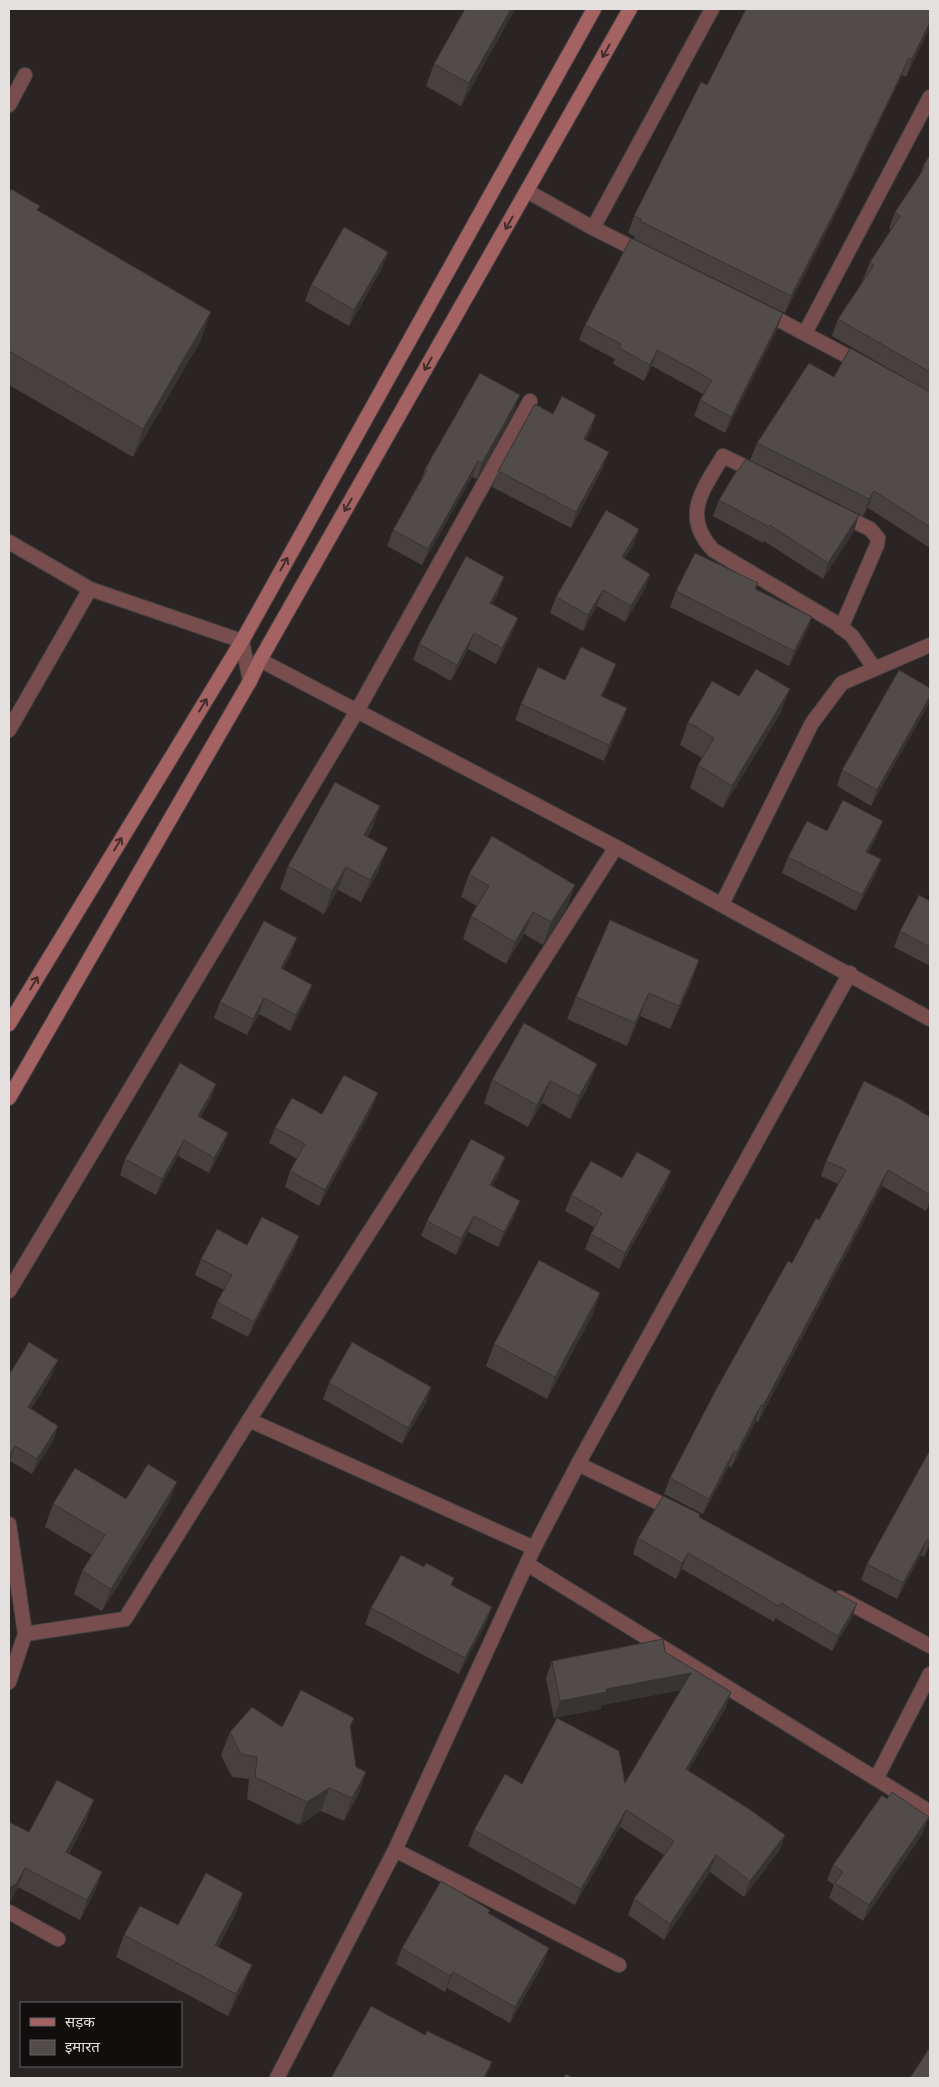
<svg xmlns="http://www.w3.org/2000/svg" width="939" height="2087" viewBox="0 0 939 2087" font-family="'Alegreya Sans','Noto Sans Devanagari',sans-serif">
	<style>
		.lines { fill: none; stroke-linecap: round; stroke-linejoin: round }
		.minor-casing { stroke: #484342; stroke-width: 16 }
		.secondary-casing { stroke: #484342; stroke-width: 16 }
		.minor { stroke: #774e4d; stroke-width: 14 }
		.secondary { stroke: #a46362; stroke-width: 14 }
		.wall { fill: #464040 }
		.shaded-wall { fill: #393434 }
		.building { fill: #514b4a; stroke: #393434 }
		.oneway { stroke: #442c2b }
	</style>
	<rect width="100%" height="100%" fill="#2a2524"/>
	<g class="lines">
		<g class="minor-casing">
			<path id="minor" d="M9 105 25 75
				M527 191 593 228 643 253
				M593 228 712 9
				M764 312 862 364
				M805 333 930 97
				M758 473 723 456C703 490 681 515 713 550L836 623 852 636 875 669
				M840 514 870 529 878 538 877 545 841 628
				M9 542 90 589 242 641 250 681
				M260 660 616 847 930 1019
				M9 730 90 589
				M722 904 812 723 842 683 930 645
				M9 1291 357 711 530 401
				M249 1420 534 1548
				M578 1464 676 1511
				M9 1524 25 1634
				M527 1564 930 1812
				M840 1598 930 1646
				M9 1682 25 1634 125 1619 249 1420 616 847
				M876 1779 930 1674
				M395 1850 619 1965
				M9 1912 58 1939
				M277 2078 395 1850 534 1548 578 1464 850 973"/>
		</g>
		<g class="secondary-casing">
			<path id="secondary" d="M9 1024 242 641 594 9
				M9 1098 250 681 260 660 630 9"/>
		</g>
		<use href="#minor" class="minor"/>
		<use href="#secondary" class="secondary"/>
	</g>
	<path class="wall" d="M465 9H515L461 106 426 86 434 64Z
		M930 27 906 77 902 75 831 223 785 313 634 239 635 237 628 233 634 216 707 85Z
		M930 155V548L868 508 863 516 750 460 757 443 834 377 914 383 832 336 838 319 864 280 863 279 870 262 891 230 889 229 895 212 919 177 923 166Z
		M9 193 38 211 201 340 133 457 9 385Z
		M388 252 382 268 349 326 305 301 311 285Z
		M783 313 777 329 725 433 694 416 700 400 703 394 652 366 644 381 613 364 615 359 579 340 585 325Z
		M514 411 477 479 472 477 422 565 387 546 393 530 421 480 425 469Z
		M553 414 591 430 586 440 603 468 571 528 492 487 498 471Z
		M738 471 859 515 854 531 823 579 764 541 763 543 713 516 719 500Z
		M639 529 633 545 625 559 645 589 625 622 597 606 583 631 550 613 556 597Z
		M504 577 498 593 492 605 518 618 512 634 496 664 468 649 451 681 413 660 419 644Z
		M758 583 756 589 812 617 806 633 789 666 670 607 676 591Z
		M565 680H610L602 696 627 708 621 724 604 761 515 720 521 704Z
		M930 688V699L928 705 871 806 837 786 842 770Z
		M739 696 781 712 723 808 690 788 698 765 702 758 680 745 688 722Z
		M380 806 372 829 367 837 379 870 361 902 338 890 324 914 280 889 288 866Z
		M827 831 877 836 868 853 881 859 875 875 856 911 782 873 788 857Z
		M469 874 575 885 567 907 543 945 524 934 506 964 463 939 471 916 477 906 461 897Z
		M930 901V966L894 947 900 931Z
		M291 954 283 969 312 985 306 1001 290 1031 259 1014 247 1035 214 1018 220 1002Z
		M699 960 691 983 670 1029 640 1016 627 1046 567 1019 576 997Z
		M524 1023 588 1087 570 1119 542 1103 528 1127 484 1103 492 1080Z
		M216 1084 210 1100 200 1118 228 1133 222 1149 209 1173 178 1156 156 1195 120 1175 125 1159Z
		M372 1109 319 1206 285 1187 290 1171 297 1159 269 1143 275 1128Z
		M930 1117V1206H929L926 1211 882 1186 758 1422 756 1421 731 1468 729 1466 703 1514 664 1494 670 1478 792 1263 819 1220 838 1184 821 1176 826 1161Z
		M505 1157 499 1173 492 1186 520 1201 514 1217 498 1247 468 1232 456 1255 421 1236 427 1221Z
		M622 1178 665 1187 619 1269 585 1249 591 1234 594 1227 565 1211 571 1195Z
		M299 1236 293 1252 248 1337 211 1318 217 1302 224 1290 195 1275 201 1259 247 1245Z
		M600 1293 592 1316 547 1399 486 1366 494 1344Z
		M9 1375H52L31 1409 58 1426 53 1441 32 1474 10 1461Z
		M329 1383 431 1387 426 1403 402 1444 323 1399Z
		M930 1450V1545L924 1557 921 1555 897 1599 861 1580 867 1564Z
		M177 1482 168 1504 102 1611 74 1594 82 1571 92 1555 45 1527 53 1504 126 1499Z
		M699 1517 857 1604 851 1619 832 1651 775 1618 774 1622 682 1569 676 1579 633 1554 638 1538Z
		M452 1585 492 1607 486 1623 459 1674 365 1624 371 1608Z
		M665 1652 731 1692 725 1709 688 1770 785 1835 779 1851 744 1897 710 1872 664 1940 628 1915 634 1899 664 1855 620 1827 575 1905 468 1846 474 1830 522 1784 625 1783 681 1690 602 1705 601 1709 554 1718 546 1678 552 1661Z
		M282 1727 351 1728 356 1767 366 1772 358 1795 344 1821 321 1811 299 1825 247 1799 249 1779 232 1777 221 1755 230 1732Z
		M87 1819 69 1854 102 1872 95 1891 80 1920 18 1887 9 1904V1822L29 1832Z
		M923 1833 863 1921 829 1898 834 1885 827 1880 833 1865Z
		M243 1893 235 1915 218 1947 252 1965 243 1987 228 2016 116 1957 124 1935 178 1925Z
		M488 1914 549 1948 543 1964 510 2023 447 1988 445 1992 396 1964 402 1948Z"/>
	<path class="shaded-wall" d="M511 9H515L461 106 469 83Z
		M930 22V27L906 77 912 59Z
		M909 58 902 75 831 223 785 313 791 296Z
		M388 252 382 268 349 326 354 310Z
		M211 312 201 340 133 457 143 429Z
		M783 313 777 329 725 433 731 417Z
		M657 350 652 366 644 381 650 365Z
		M520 395 514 411 477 479 482 463Z
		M596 415 591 430 578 455 584 439Z
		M609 452 603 468 571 528 576 512Z
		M478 461 472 477 422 565 428 549Z
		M874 491 868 508 863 516 869 499Z
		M859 515 854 531 823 579 828 563Z
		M639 529 633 545 617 573 622 557Z
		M650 574 645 589 625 622 631 606Z
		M504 577 498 593 485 619 490 603Z
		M603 590 597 606 583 631 588 615Z
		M812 617 806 633 789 666 794 651Z
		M518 618 512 634 496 664 502 648Z
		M474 633 468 649 451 681 457 665Z
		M616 664 610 680 595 712 601 696Z
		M790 689 781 712 723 808 732 786Z
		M930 696V699L928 705 871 806 877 790Z
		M627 708 621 724 604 761 609 745Z
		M380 806 372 829 355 858 364 835Z
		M883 821 877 836 861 868 866 852Z
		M388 848 379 870 361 902 370 880Z
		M881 859 875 875 856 911 862 895Z
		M346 867 338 890 324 914 332 891Z
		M575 885 567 907 543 945 551 922Z
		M533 912 524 934 506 964 515 942Z
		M297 938 291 954 275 984 281 968Z
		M699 960 691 983 670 1029 679 1006Z
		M312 985 306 1001 290 1031 296 1015Z
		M649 993 640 1016 627 1046 635 1023Z
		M264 998 259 1014 247 1035 253 1019Z
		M597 1064 588 1087 570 1119 579 1096Z
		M550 1081 542 1103 528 1127 537 1105Z
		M216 1084 210 1100 192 1132 198 1116Z
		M378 1093 372 1109 319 1206 325 1190Z
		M228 1133 222 1149 209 1173 214 1158Z
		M184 1140 178 1156 156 1195 162 1179Z
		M505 1157 499 1173 485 1201 490 1185Z
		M888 1170 882 1186 758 1422 763 1406Z
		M671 1171 665 1187 619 1269 625 1253Z
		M930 1200V1204L926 1211Z
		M520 1201 514 1217 498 1247 504 1232Z
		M474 1216 468 1232 456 1255 461 1239Z
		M299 1236 293 1252 248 1337 254 1322Z
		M600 1293 592 1316 547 1399 555 1377Z
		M58 1360 52 1375 22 1422 28 1407Z
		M431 1387 426 1403 402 1444 408 1428Z
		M761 1405 756 1421 731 1468 737 1452Z
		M58 1426 53 1441 32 1474 37 1459Z
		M15 1446 10 1461 9 1463V1457Z
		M734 1451 729 1466 703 1514 709 1499Z
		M177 1482 168 1504 102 1611 111 1589Z
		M927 1540 921 1555 897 1599 903 1583Z
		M930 1540V1545L924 1557Z
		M688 1553 682 1569 676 1579 682 1563Z
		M857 1604 851 1619 832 1651 838 1636Z
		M492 1607 486 1623 459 1674 465 1658Z
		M691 1673 685 1689 602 1705 601 1709 554 1718 560 1701 606 1689Z
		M731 1692 725 1709 680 1785 686 1769Z
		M366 1772 358 1795 344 1821 352 1798Z
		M329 1788 321 1811 299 1825 307 1802Z
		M94 1800 87 1819 59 1872 66 1852Z
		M626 1810 620 1827 575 1905 581 1889Z
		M929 1817 923 1833 863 1921 869 1905Z
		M785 1835 779 1851 744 1897 750 1881Z
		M716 1855 710 1872 664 1940 670 1924Z
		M25 1868 18 1887 9 1904V1888Z
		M102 1872 95 1891 80 1920 87 1900Z
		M243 1893 235 1915 207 1968 215 1945Z
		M549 1948 543 1964 510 2023 515 2007Z
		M252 1965 243 1987 228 2016 236 1994Z
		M453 1972 447 1988 445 1992 450 1976Z
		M492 2062 486 2078H484Z"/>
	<path class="building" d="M465 9H511L469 83 434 64Z
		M746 9H930V22L912 59 909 58 838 205 791 296 640 221 641 219 634 216 701 82 707 85Z
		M930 155V372L838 319 874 265 870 262 900 216 895 212 925 167 923 166Z
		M11 189 40 206 37 210 211 312 143 429 9 351V193Z
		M344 227 388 252 354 310 311 285Z
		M631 238 783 313 731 417 700 400 712 380 657 350 650 365 619 348 621 344 585 325Z
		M850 348 930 392V527L874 491 869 499 757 443 809 363 834 377Z
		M480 373 520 395 482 463 478 461 428 549 393 530 427 470 425 469Z
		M562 396 596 415 584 439 609 452 576 512 498 471 535 404 553 414Z
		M746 459 859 515 828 563 770 525 769 527 719 500 737 470 738 471Z
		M606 510 639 529 622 557 650 574 631 606 603 590 588 615 556 597Z
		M695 553 758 583 755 589 812 617 794 651 676 591Z
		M466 556 504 577 490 603 518 618 502 648 474 633 457 665 419 644Z
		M581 647 616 664 601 696 627 708 609 745 521 704 538 667 565 680Z
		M756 669 790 689 732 786 698 765 714 738 688 722 712 681 739 696Z
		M899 670 930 688V696L877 790 842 770Z
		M335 782 380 806 364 835 388 848 370 880 346 867 332 891 288 866Z
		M843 800 883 821 866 852 881 859 862 895 788 857 807 821 827 831Z
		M492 836 575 885 551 922 533 912 515 942 471 916 489 886 469 874Z
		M919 895 930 901V947L900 931Z
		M610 920 699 960 679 1006 649 993 635 1023 576 997Z
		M264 921 297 938 281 968 312 985 296 1015 264 998 253 1019 220 1002Z
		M524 1023 597 1064 579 1096 550 1081 537 1105 492 1080Z
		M180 1063 216 1084 198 1116 228 1133 214 1158 184 1140 162 1179 125 1159Z
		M344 1075 378 1093 325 1190 290 1171 305 1144 275 1128 292 1098 322 1114Z
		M864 1081 902 1100 930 1117V1195L888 1170 763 1406 761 1405 737 1452 734 1451 709 1499 670 1478 718 1386 788 1261 792 1263 816 1218 819 1220 846 1170 826 1161Z
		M471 1139 505 1157 490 1185 520 1201 504 1232 474 1216 461 1239 427 1221Z
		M637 1152 671 1171 625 1253 591 1234 602 1213 571 1195 591 1161 622 1178Z
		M262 1217 299 1236 254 1322 217 1302 232 1275 201 1259 217 1229 247 1245Z
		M539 1260 600 1293 555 1377 494 1344Z
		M29 1342 58 1360 28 1407 58 1426 37 1459 15 1446 9 1457V1375Z
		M352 1342 431 1387 408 1428 329 1383Z
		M930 1450V1541L927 1540 903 1583 867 1564Z
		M148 1464 177 1482 111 1589 82 1571 105 1535 53 1504 75 1468 126 1499Z
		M663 1496 700 1514 699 1517 857 1604 838 1636 781 1603 779 1606 688 1553 682 1563 638 1538Z
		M401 1555 424 1567 426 1563 454 1578 451 1585 492 1607 465 1658 371 1608Z
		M663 1639 665 1652 731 1692 686 1769 752 1811 785 1835 750 1881 716 1855 670 1924 634 1899 674 1841 626 1810 581 1889 474 1830 505 1774 522 1784 557 1718 619 1751 625 1783 691 1673 606 1689 607 1692 560 1701 552 1661Z
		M301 1690 354 1718 350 1726 356 1767 366 1772 352 1798 329 1788 307 1802 255 1777 257 1757 241 1754 230 1732 252 1707 282 1727Z
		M57 1780 94 1800 66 1852 102 1872 87 1900 25 1868 16 1884 9 1888V1822L29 1832Z
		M892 1792 929 1817 869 1905 835 1883 843 1872 833 1865 882 1795 887 1799Z
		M206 1873 243 1893 215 1945 252 1965 236 1994 124 1935 140 1906 178 1925Z
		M441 1881 490 1910 488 1913 549 1948 515 2007 453 1972 450 1976 402 1948Z
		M371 2006 425 2035 427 2031 492 2062 484 2078H331Z
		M930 2047V2078H910Z
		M566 2074 574 2078H563Z"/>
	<defs><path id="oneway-shaft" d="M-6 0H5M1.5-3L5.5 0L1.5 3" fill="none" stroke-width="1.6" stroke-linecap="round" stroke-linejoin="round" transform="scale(1.25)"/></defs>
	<g class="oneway">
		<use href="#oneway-shaft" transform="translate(606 51) rotate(119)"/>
		<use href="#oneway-shaft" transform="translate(509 223) rotate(120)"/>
		<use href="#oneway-shaft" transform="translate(428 364) rotate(120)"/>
		<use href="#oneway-shaft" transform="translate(348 505) rotate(120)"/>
		<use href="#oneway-shaft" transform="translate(284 564) rotate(-61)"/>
		<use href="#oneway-shaft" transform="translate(203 705) rotate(-59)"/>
		<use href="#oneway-shaft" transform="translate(118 844) rotate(-59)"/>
		<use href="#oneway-shaft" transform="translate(34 983) rotate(-59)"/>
	</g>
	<rect width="939" height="2087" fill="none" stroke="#e4e0e0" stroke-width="20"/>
	<rect x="20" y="2002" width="162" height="65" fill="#110e0e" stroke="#656262"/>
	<rect x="30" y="2018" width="25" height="8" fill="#a46362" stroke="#656262"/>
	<text x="65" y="2027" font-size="15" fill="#e4e0e0">सड़क</text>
	<rect x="30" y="2040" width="25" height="15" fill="#514b4a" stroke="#656262"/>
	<text x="65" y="2052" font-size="15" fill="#e4e0e0">इमारत</text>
</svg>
